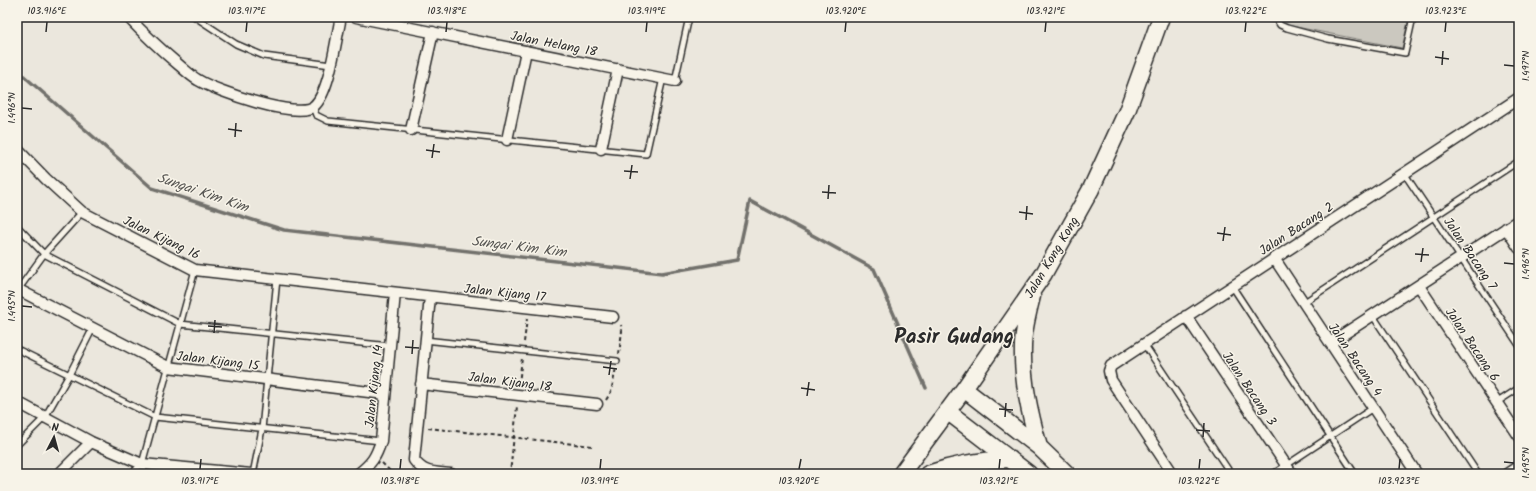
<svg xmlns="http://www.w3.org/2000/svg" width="1536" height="491" viewBox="0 0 1536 491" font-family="Kalam,sans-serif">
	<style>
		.green { fill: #cbc8bf; stroke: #7b7a75 }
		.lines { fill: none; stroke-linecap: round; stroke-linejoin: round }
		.stream { stroke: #72716c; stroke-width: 3.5 }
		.service-casing { stroke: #2b2b2b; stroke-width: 8 }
		.minor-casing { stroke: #2b2b2b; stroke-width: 13 }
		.primary-casing { stroke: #2b2b2b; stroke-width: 19 }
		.path { stroke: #2b2b2b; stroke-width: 2; stroke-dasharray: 4 3; stroke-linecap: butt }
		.service { stroke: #f7f3e8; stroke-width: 5 }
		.minor { stroke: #f7f3e8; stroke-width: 10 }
		.primary { stroke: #f7f3e8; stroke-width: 16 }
		.ticks { fill: none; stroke: #2b2b2b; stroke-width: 1.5 }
		.labels { text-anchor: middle; stroke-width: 3; stroke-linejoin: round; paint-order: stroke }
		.street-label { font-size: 13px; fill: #2b2b2b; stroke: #f7f3e8 }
		.water-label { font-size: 14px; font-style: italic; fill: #555451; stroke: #f7f3e8 }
		.town-label { font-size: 21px; font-weight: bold; fill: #2b2b2b; stroke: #f7f3e8 }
		.neatline { fill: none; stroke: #2b2b2b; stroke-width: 1.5 }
		.ticks-label { font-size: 10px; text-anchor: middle; fill: #2b2b2b }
	</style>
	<rect width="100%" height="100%" fill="#ebe7dd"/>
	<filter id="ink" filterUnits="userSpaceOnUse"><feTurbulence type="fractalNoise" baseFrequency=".025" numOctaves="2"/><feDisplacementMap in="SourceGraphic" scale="8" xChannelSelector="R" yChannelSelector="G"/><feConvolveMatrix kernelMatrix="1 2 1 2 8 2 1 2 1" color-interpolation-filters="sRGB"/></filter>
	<g filter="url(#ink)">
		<path class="green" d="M1246 17H1409L1402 48Z"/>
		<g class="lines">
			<path class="stream" d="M17 70 152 188 284 230 662 273 737 260 750 201 874 269 926 388"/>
			<g class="service-casing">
				<path id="service" d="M195 17 236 44 264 56 331 65
					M1275 17 1280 25 1287 28 1328 39 1405 53 1413 17
					M675 81 689 17
					M313 107 316 115 328 121 646 154 663 78
					M1404 173 1519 345
					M17 226 44 254 180 324 390 346
					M1232 286 1355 474
					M18 290 44 254 82 212
					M1303 303 1519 161
					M1373 316 1478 474
					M425 340 617 361
					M1144 344 1231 474
					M17 349 155 417 381 441
					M1496 403 1519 388
					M17 445 45 417 69 375 93 328
					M131 474 142 464 195 270
					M253 474 262 429 277 279
					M1273 474 1373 408"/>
			</g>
			<g class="minor-casing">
				<path id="minor" d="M128 17C145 35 160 49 179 65 185 70 191 76 198 80 216 91 298 120 314 106 330 92 336 38 341 17
					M356 17 675 81
					M411 130 433 32
					M507 140 526 51
					M17 149 46 179 82 212 195 270 613 317
					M601 149 618 69
					M1506 228 1519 248
					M1274 258 1417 474
					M1419 286 1519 436
					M17 289 168 367 385 394
					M430 297 414 460C424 474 434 472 451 474
					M1186 316 1292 474
					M1330 343 1519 220
					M421 384 597 404
					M17 402 91 442 142 464 251 474
					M59 474 91 442
					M358 474C372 463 376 457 381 441L395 293
					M1173 474 1111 380 1109 371 1111 366 1519 98
					M1507 474 1519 466"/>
			</g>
			<g class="primary-casing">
				<path id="primary" d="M1032 296C1028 313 1023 330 1023 347 1022 381 1030 414 1039 447
					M964 389 1039 447 1067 474
					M947 411 1029 474
					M901 474 964 389 1043 275 1091 189 1127 111 1161 17
					M928 474C956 464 980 460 1010 459"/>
			</g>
			<path class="path" d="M524 342 527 319
				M619 354 622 331 621 325
				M519 384 522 358
				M606 400 611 392 616 368
				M428 428 592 446
				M382 463 393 474
				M403 474 407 469
				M510 474 517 406"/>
			<use href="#service" class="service"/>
			<use href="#minor" class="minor"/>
			<use href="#primary" class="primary"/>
		</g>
	</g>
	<path class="ticks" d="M46 32 47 22M246 32 247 22M446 32 447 22M646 32 647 22M845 32 846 22M1045 32 1046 22M1245 32 1246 22M1445 32 1446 22M1435 57 1449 59M1442 65 1443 51M1504 65 1514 66M22 108 32 109M228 129 242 131M235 137 236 123M426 150 440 152M432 158 434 144M624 171 638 172M630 179 632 165M822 192 836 193M828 199 829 185M1019 212 1033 214M1026 220 1027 206M1217 233 1231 235M1223 241 1225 227M1415 254 1429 255M1421 262 1423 248M1504 263 1514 264M22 306 32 307M208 326 222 327M214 333 215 320M405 347 419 348M412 354 413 340M603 367 617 369M609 375 611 361M801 388 815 390M807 396 809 382M999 409 1013 410M1005 417 1006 403M1196 430 1210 431M1203 437 1204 423M1504 462 1514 463M200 469 201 459M400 469 401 459M600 469 601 459M799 469 801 459M999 469 1000 459M1199 469 1200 459M1399 469 1400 459"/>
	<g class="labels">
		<g class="street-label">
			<text transform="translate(554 43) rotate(11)" y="5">Jalan Helang 18</text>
			<text transform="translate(1296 228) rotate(-33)" y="5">Jalan Bacang 2</text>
			<text transform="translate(162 237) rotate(26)" y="5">Jalan Kijang 16</text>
			<text transform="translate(1471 253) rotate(56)" y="5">Jalan Bacang 7</text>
			<text transform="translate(1051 257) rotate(-59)" y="5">Jalan Kong Kong</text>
			<text transform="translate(505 292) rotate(6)" y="5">Jalan Kijang 17</text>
			<text transform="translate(1473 344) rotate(56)" y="5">Jalan Bacang 6</text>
			<text transform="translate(1356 359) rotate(56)" y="5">Jalan Bacang 4</text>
			<text transform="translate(218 360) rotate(7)" y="5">Jalan Kijang 15</text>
			<text transform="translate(510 381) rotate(7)" y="5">Jalan Kijang 18</text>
			<text transform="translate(373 386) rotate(-84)" y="5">Jalan Kijang 14</text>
			<text transform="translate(1250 388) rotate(56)" y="5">Jalan Bacang 3</text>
		</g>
		<g class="water-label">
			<text transform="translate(203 192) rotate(19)" y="5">Sungai Kim Kim</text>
			<text transform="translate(519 246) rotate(7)" y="5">Sungai Kim Kim</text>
		</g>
		<g class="town-label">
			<text x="954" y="343">Pasir Gudang</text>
		</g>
	</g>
	<rect width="1536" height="491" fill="none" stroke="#f7f3e8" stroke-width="44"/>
	<g transform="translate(54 437) rotate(6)" stroke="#f7f3e8" stroke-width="3" paint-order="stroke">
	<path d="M0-3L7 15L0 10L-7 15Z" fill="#2b2b2b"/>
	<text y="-6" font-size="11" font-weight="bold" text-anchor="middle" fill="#2b2b2b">N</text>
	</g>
	<rect x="22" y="22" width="1492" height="447" class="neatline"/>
	<g class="ticks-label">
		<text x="47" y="14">103.916°E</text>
		<text x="247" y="14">103.917°E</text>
		<text x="447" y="14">103.918°E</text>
		<text x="647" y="14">103.919°E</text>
		<text x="846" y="14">103.920°E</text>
		<text x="1046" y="14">103.921°E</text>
		<text x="1246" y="14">103.922°E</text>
		<text x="1446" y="14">103.923°E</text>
		<text transform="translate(1525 66) rotate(-90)" y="4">1.497°N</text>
		<text transform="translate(11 108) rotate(-90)" y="4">1.496°N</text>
		<text transform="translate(1525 264) rotate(-90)" y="4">1.496°N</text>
		<text transform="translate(11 306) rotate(-90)" y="4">1.495°N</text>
		<text transform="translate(1525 463) rotate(-90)" y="4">1.495°N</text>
		<text x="200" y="484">103.917°E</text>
		<text x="400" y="484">103.918°E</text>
		<text x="600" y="484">103.919°E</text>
		<text x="799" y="484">103.920°E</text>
		<text x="999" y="484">103.921°E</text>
		<text x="1199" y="484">103.922°E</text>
		<text x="1399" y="484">103.923°E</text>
	</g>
</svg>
